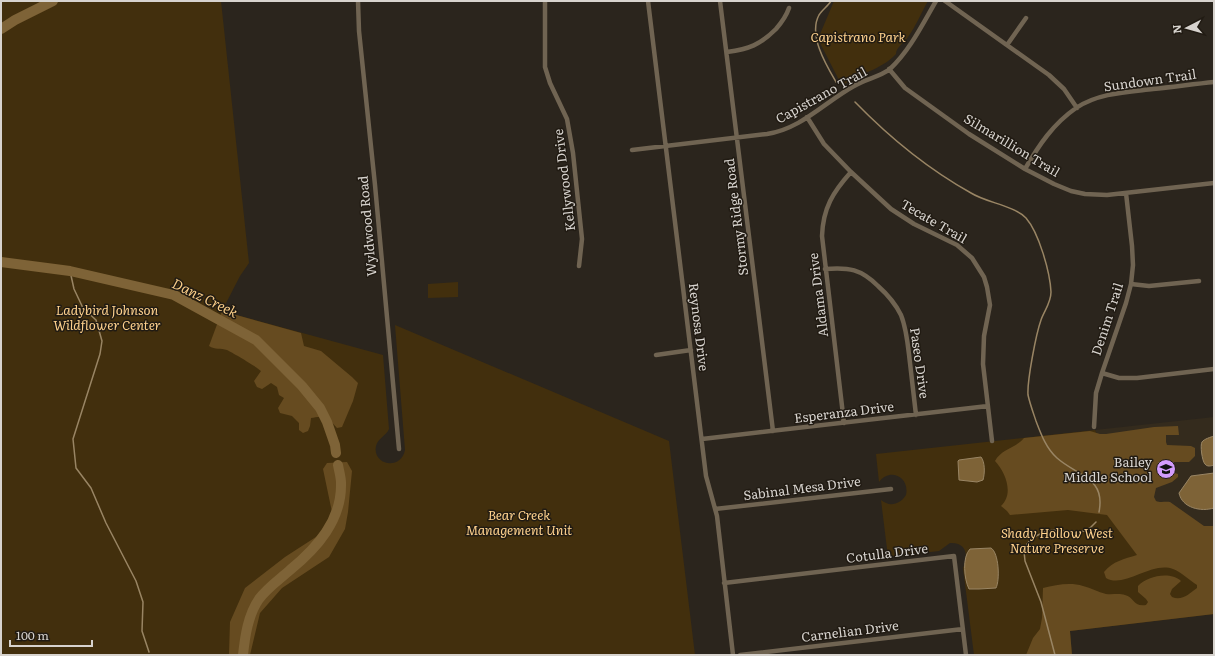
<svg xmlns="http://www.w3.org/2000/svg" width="1215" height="656" viewBox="0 0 1215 656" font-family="Literata,serif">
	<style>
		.built { fill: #342b1d }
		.green { fill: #422f0d }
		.forest { fill: #664b20 }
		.water { fill: #7e6337; stroke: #998564 }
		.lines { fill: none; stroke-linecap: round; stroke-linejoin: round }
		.stream { stroke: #998564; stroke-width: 1.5 }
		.river { stroke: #7e6337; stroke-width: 10 }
		.minor { stroke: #706452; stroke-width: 4.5 }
		.labels { text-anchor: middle; stroke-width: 3; stroke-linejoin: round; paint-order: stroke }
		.park-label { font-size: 13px; font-style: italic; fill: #fed18d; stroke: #211b13 }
		.street-label { font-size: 13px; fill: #d7d3ce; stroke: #211b13 }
		.poi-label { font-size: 13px; fill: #d7d3ce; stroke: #211b13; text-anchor: end }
		.water-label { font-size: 14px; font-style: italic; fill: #f9cd88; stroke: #211b13 }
	</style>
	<rect width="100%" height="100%" fill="#2b251d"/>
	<path class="built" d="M1214 417V537L1152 504 1108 458 1095 430Z"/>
	<path class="green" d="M1 1H221L249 263 240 276 222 311 383 355 389 429C386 436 378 438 376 446 372 465 401 471 405 450L395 325 669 441 695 655H1Z
		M834 1H928C921 13 916 26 908 37 904 43 896 47 896 54 880 71 858 73 842 86L818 39Z
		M458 282V297L428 298V284Z
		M1095 430 1108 458 1152 504 1214 614 1070 631 1072 655H974L963 568C969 555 966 542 950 543L939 551 888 557 881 500C889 507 900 505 906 495 910 477 890 467 879 482L876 454Z"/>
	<path class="forest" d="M222 311 301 333 304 346 321 351 352 377 358 383 353 401 342 427 337 428C329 418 324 415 311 418L310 426 308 431 303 433 299 430V423L292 416 280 413 278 408 284 398 279 395 277 387 271 383 262 389 257 387 254 381 261 371C257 367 233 353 227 350 221 348 215 350 209 346Z
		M1178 426 1179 435H1166V442L1167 445 1191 446 1195 448V456L1189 462H1174L1167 465 1166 468 1168 471 1178 474V477L1172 482 1156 488 1154 497 1156 501C1161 503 1165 501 1170 502L1204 526H1214V614L1070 631 1072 655H1026L1033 638 1040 629 1042 618 1043 588C1056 585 1070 582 1083 586 1091 588 1098 592 1106 594 1112 595 1119 593 1125 595 1134 597 1133 607 1146 605L1148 602 1146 599 1138 592V586C1147 576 1170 571 1181 581L1172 589 1170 594 1172 597C1182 601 1189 594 1197 588V585C1189 580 1181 572 1173 569 1151 561 1124 589 1106 578L1104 572C1113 561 1124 559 1137 555L1107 515 1068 510 1010 515 1007 511 1001 506C1014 494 1006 473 995 461 1001 449 1016 448 1024 438L1090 431 1100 434H1106L1154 427Z
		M347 462 352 471 348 512 345 529 329 557 282 588 260 613 250 655H229L230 622 245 588 285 557 319 535 327 525 332 512 323 469 327 463Z"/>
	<path class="water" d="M1214 436V465C1211 466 1207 467 1205 464 1202 461 1200 445 1202 442 1204 439 1211 437 1214 436Z
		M981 457C985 462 985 473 983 480L977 482 959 480 958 461 959 460Z
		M1214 473V508C1201 512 1182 508 1179 493L1191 476Z
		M991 548C999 553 1000 580 996 588L979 589H969C964 579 962 557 970 549Z"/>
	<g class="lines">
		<path class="stream" d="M831 1C828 6 822 10 819 15 808 35 826 65 836 82
			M855 102C890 138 928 169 971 193 987 203 1013 205 1026 218 1039 233 1050 272 1051 292 1051 303 1044 311 1041 320 1036 334 1027 381 1028 395 1030 404 1033 412 1036 421 1041 434 1046 448 1057 458 1077 476 1106 477 1099 512
			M70 271 74 289 83 308 96 320 102 341 100 354 73 439 76 468 91 488 106 523 136 581 143 602 142 631 149 652
			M1055 655 1041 602 1025 561 1024 551 1027 544 1032 538 1046 531 1056 530 1078 532 1084 531 1090 528 1096 522"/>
		<path class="river" d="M1 29 15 20 53 1
			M1 262 70 271 174 295 256 340 302 386 320 408 327 422 335 445 336 453
			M243 655C245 636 248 615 259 599 267 588 280 579 290 570 317 548 342 520 341 483 341 477 339 471 338 465"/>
		<path class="minor" d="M358 1 359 31 375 185 399 449
			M545 1V67L550 83 567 119 573 153 582 239 579 266
			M648 1 706 476 717 516 733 655
			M720 1 773 431
			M945 1 1049 75 1064 89 1077 108
			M1007 45 1026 18
			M727 52C749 49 760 45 776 29 782 22 786 17 789 8
			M889 69 905 88 969 134 1025 169 1054 184 1071 191 1085 194 1107 195 1214 183
			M807 117 824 144 851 172 891 209 914 224 957 245 972 258 984 277 987 287 990 305 984 336 983 364 992 441
			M632 150 767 134C801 129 825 102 854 86 865 79 880 77 890 69 910 50 922 25 936 1
			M1025 169C1039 145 1053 124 1076 108 1098 93 1127 92 1153 89 1173 87 1194 84 1214 82
			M825 269C849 267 861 269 878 286 887 294 895 303 901 315 907 330 908 347 910 363 912 380 914 397 916 415
			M1131 284 1149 286 1199 281
			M656 355 691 350
			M1102 373 1119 378H1137L1214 369
			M844 423 822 236C823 208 833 192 851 172
			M1094 427 1096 393 1102 373 1126 303 1131 284 1133 265 1132 246 1126 193
			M702 439 988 406
			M715 509 891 489
			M724 583 954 556 966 655
			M740 655 963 629"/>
	</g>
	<defs>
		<g id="school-disc" transform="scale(1)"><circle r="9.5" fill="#d39cfd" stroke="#211b13"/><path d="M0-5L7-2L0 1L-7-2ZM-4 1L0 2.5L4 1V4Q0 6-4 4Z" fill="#111"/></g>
	</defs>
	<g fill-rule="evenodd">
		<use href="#school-disc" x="1166" y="469"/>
	</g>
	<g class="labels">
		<g class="park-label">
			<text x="858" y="42">Capistrano Park</text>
			<text x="107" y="315">Ladybird Johnson<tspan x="107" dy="15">Wildflower Center</tspan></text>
			<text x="519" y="520">Bear Creek<tspan x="519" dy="15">Management Unit</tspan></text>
			<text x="1057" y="538">Shady Hollow West<tspan x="1057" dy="15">Nature Preserve</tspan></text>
		</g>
		<g class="street-label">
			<text transform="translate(1150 80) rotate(-8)" y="5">Sundown Trail</text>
			<text transform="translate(821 95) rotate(-29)" y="5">Capistrano Trail</text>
			<text transform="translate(1012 145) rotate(31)" y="5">Silmarillion Trail</text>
			<text transform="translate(564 180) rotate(-97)" y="5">Kellywood Drive</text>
			<text transform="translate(736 217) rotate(-97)" y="5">Stormy Ridge Road</text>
			<text transform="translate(934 221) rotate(30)" y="5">Tecate Trail</text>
			<text transform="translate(367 226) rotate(-95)" y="5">Wyldwood Road</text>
			<text transform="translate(818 295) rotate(-97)" y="5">Aldama Drive</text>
			<text transform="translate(1107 319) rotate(-72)" y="5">Denim Trail</text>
			<text transform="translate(699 327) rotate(83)" y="5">Reynosa Drive</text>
			<text transform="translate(920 363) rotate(82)" y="5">Paseo Drive</text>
			<text transform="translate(844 412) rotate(-7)" y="5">Esperanza Drive</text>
			<text transform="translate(802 488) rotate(-7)" y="5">Sabinal Mesa Drive</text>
			<text transform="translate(887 553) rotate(-7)" y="5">Cotulla Drive</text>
			<text transform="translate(850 631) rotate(-7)" y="5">Carnelian Drive</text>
		</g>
		<g class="poi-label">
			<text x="1152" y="467">Bailey<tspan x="1152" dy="15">Middle School</tspan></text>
		</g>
		<g class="water-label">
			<text transform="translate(205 298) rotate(26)" y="5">Danz Creek</text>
		</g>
	</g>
	<rect width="1215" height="656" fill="none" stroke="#d7d3ce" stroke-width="4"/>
	<g transform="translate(1187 28) rotate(264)" stroke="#211b13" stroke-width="3" paint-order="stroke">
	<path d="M0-3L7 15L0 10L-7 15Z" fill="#d7d3ce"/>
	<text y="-6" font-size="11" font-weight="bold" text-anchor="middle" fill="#d7d3ce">N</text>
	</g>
	<path d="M10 640v6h82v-6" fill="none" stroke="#d7d3ce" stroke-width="2"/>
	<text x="16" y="640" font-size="12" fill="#d7d3ce" stroke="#211b13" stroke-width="3" paint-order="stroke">100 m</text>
</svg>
